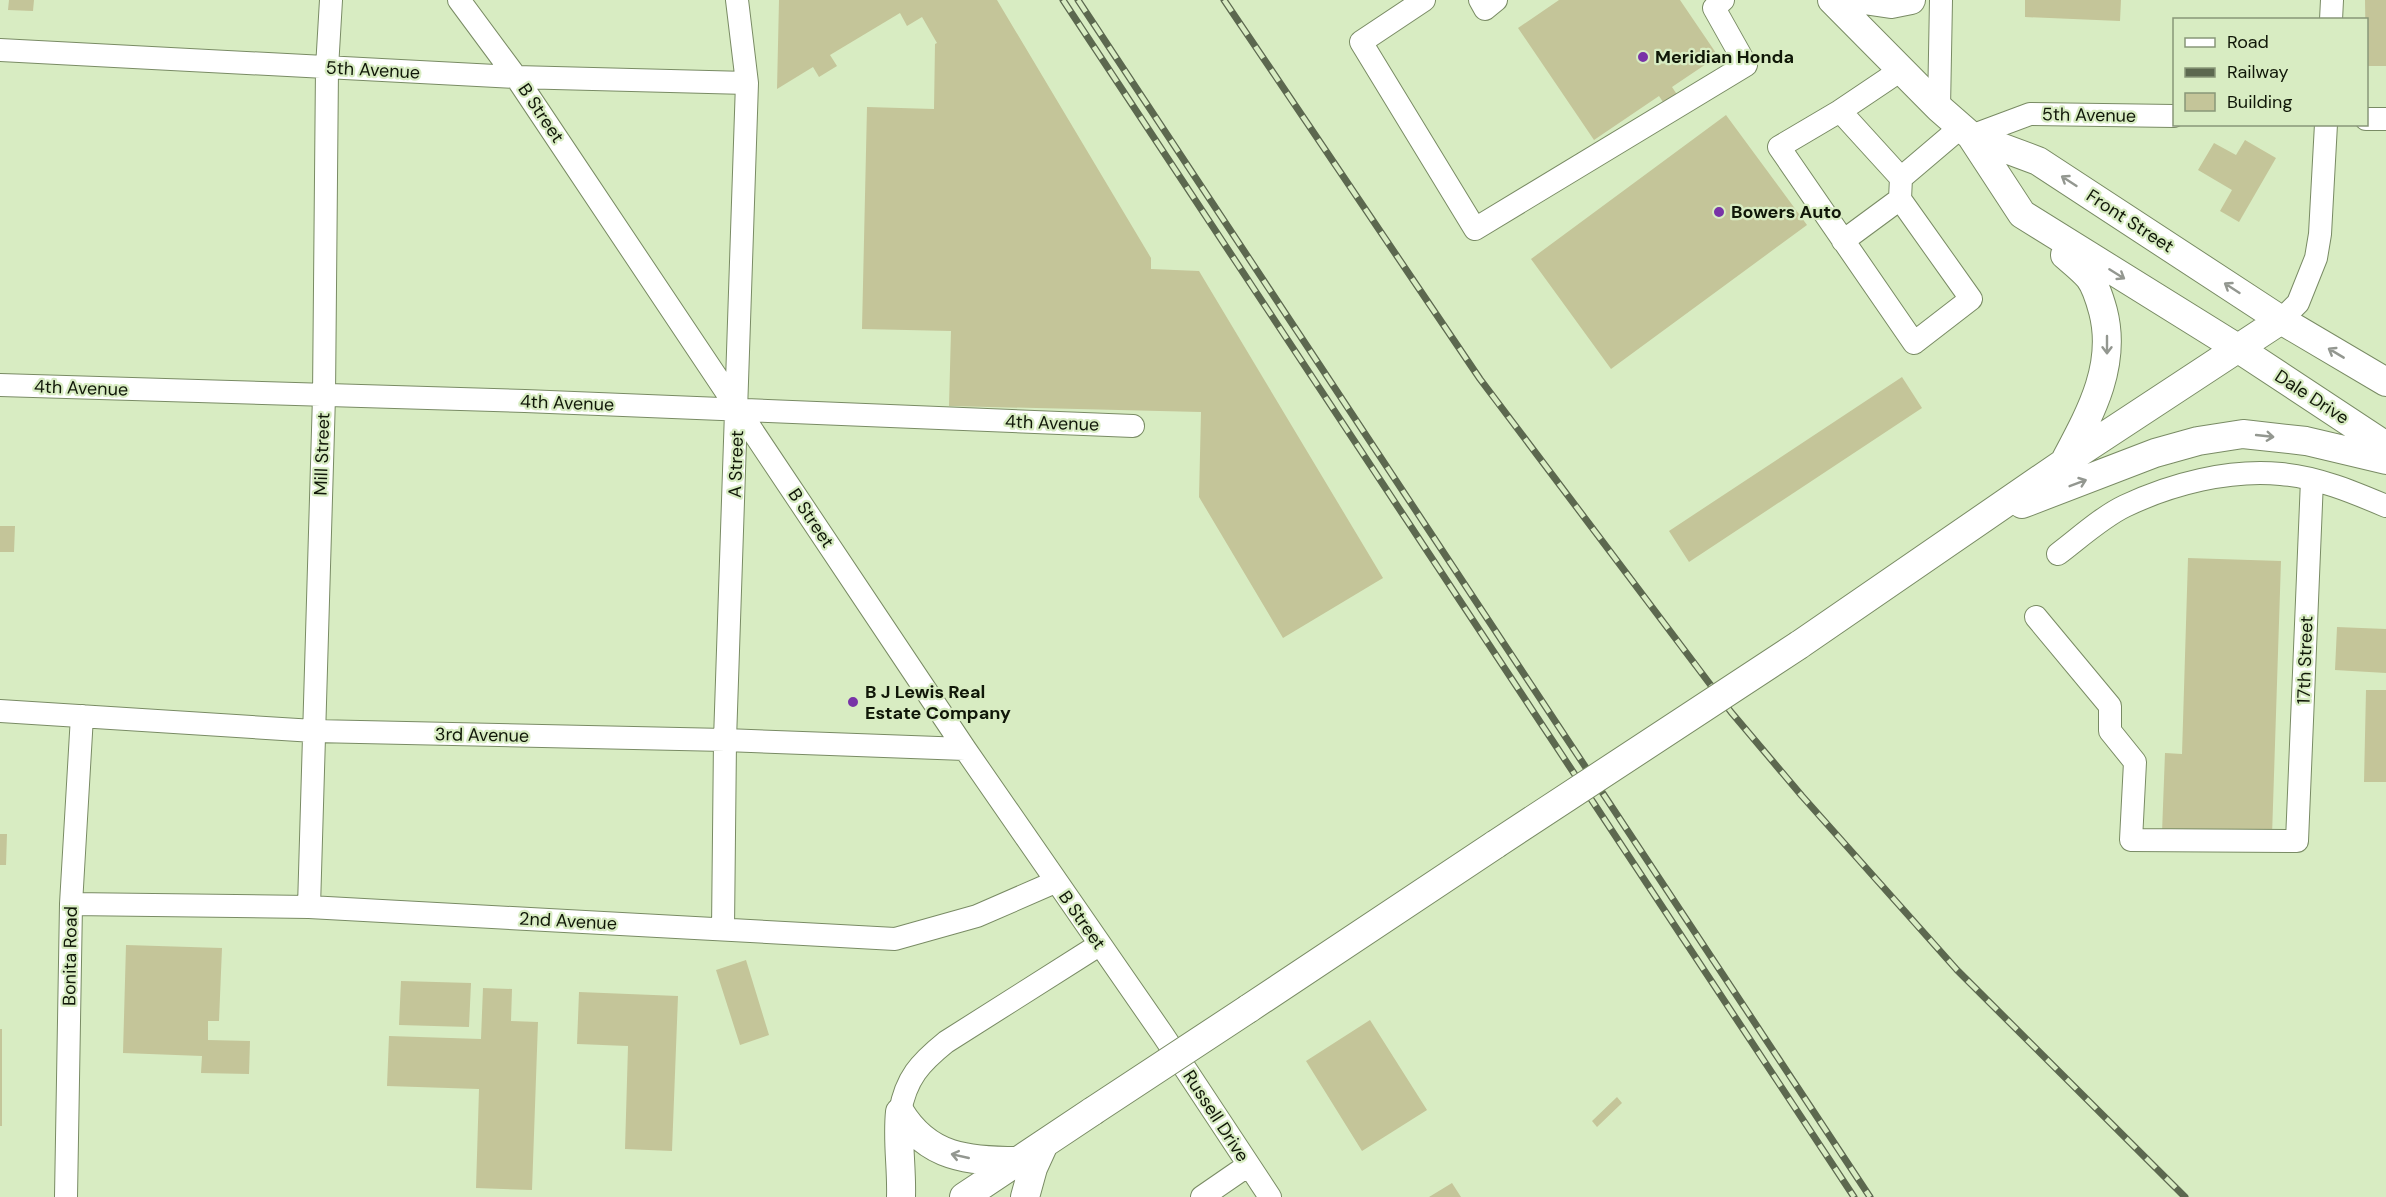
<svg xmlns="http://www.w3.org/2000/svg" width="2386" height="1197" viewBox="0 0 2386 1197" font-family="'DM Sans',sans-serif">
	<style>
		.building { fill: #c4c599 }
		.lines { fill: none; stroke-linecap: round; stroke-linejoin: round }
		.minor-casing { stroke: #798b64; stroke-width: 24 }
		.major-casing { stroke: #798b64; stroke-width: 30 }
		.minor { stroke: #fff; stroke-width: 22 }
		.major { stroke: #fff; stroke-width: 28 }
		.rail-casing { stroke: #5c684f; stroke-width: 7 }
		.rail { stroke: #d8ecc2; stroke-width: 4.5; stroke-dasharray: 14; stroke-linecap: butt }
		.major-bridge-casing { stroke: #798b64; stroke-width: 30; stroke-linecap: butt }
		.major-bridge { stroke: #fff; stroke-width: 28 }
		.oneway { stroke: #939790 }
		.poi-dot { fill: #7833a7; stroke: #d8ecc2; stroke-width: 2 }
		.labels { text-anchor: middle; stroke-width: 4.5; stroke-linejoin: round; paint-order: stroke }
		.poi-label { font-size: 18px; font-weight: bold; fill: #101708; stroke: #d8ecc2; text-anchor: start }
		.street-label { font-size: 18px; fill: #101708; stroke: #d8ecc2 }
	</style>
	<rect width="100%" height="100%" fill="#d8ecc2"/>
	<path class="building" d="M9 0H34L33 11 8 10Z
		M779 0H997L1151 258V269L1199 271 1383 578 1283 638 1199 497 1201 412 949 406 951 331 862 329 867 107 934 109 935 44 937 43 922 17 907 26 900 13 830 55 837 66 819 77 813 67 777 89Z
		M1559 0H1680L1718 56 1672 87 1680 99 1667 108 1659 96 1594 140 1518 28Z
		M2025 0H2121L2120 21 2025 17Z
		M2365 0H2386V66H2366Z
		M1726 115 1807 225 1611 369 1531 259Z
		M2245 140 2276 158 2239 222 2220 211 2232 190 2198 170 2214 143 2236 155Z
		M1902 377 1922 408 1689 562 1669 531Z
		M0 526H15L14 552H0Z
		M2188 558 2281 561 2272 836 2162 833 2165 753 2182 754Z
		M2337 627 2386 629V673L2335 670Z
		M2366 690H2386V782H2364Z
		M0 834H7L6 865H0Z
		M126 945 222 948 219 1021H208V1040L250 1041 249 1074 201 1073 202 1056 123 1053Z
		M746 960 769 1035 740 1045 716 970Z
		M401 981 471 983 469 1027 399 1025Z
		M483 988 512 989 511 1021 538 1022 532 1190 476 1188 479 1089 387 1086 389 1036 481 1039Z
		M579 992 678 996 672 1151 625 1149 628 1046 577 1044Z
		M1370 1020 1427 1110 1362 1151 1306 1061Z
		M0 1029H2V1126H0Z
		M1617 1097 1622 1103 1597 1127 1592 1121Z
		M1452 1183 1461 1197H1429Z"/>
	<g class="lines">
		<g class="minor-casing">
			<path id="minor" d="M459 0 516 77 965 749 1163 1035 1270 1197
				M1424 0 1361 42 1475 229 1746 65 1714 8 1723 0
				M1480 0 1485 9 1496 0
				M2331 20 2332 0
				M0 50 516 77 747 83
				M1901 70 1840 111 1901 178 1961 127
				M1939 108 1941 0
				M1840 111 1779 147 1914 343 1971 299 1900 199 1901 178
				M2366 119H2386
				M1971 136 2030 114 2174 116
				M1843 241 1900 199
				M2281 320 2298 303 2316 258 2320 234 2326 124
				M0 385 525 401 1133 426
				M2058 554C2078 539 2102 517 2125 506 2171 484 2229 469 2281 474 2317 477 2353 492 2386 506
				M2036 617 2110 706V731L2135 762 2131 840 2297 841 2312 480
				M0 711 314 731 725 740 965 749
				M71 904 309 907 895 939 977 916 1055 882
				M309 907 324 396 327 68 331 0
				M723 929 725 740 747 83 737 0
				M900 1112C906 1078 920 1063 946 1042L1099 945
				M66 1197 71 904 82 716
				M1202 1197 1247 1166"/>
		</g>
		<g class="major-casing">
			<path id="major" d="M1832 0 1939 108 1971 136 2022 214 2239 349 2386 446
				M1864 0 1891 4 1911 0
				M1971 136 2038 161 2281 320 2386 382
				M2065 255C2073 262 2082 269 2089 277 2096 286 2100 300 2103 311 2117 365 2091 412 2066 459
				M2022 504 2155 453 2198 441 2243 434 2306 441 2386 460
				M1799 645 2065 462 2281 320
				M1248 1009 1496 844
				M900 1112C928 1158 968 1161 1018 1161
				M900 1112C897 1141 902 1168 901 1197
				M964 1197 1093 1111
				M1025 1197 1033 1168 1044 1144"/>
		</g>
		<use href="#minor" class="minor"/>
		<use href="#major" class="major"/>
		<g class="rail-casing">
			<path id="rail" d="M1063 0 1854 1197
				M1078 0 1870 1197
				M1224 0 1480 379 1731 712 1802 796 1957 970 2185 1197"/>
		</g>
		<use href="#rail" class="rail"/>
		<g class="major-bridge-casing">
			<path id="major-bridge" d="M1496 844 1799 645
				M1093 1111 1248 1009"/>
		</g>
		<use href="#major-bridge" class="major-bridge"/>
	</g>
	<defs><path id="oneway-shaft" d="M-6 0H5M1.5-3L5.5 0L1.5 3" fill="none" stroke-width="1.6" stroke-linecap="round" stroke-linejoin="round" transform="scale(1.5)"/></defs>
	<g class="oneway">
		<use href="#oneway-shaft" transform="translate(2069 181) rotate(-147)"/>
		<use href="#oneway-shaft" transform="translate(2117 274) rotate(32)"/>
		<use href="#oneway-shaft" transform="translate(2232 288) rotate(-147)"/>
		<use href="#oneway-shaft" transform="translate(2107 345) rotate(90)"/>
		<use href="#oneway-shaft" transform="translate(2336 353) rotate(-149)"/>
		<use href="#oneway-shaft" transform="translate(2265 436) rotate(6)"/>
		<use href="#oneway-shaft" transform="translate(2078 483) rotate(-21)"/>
		<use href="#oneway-shaft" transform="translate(960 1156) rotate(-167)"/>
	</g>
	<g class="poi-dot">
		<circle cx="1643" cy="57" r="6"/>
		<circle cx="1719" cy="212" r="6"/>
		<circle cx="853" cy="702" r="6"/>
	</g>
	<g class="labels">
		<g class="poi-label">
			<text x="1655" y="63">Meridian Honda</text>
			<text x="1731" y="218">Bowers Auto</text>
			<text x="865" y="698">B J Lewis Real<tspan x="865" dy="21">Estate Company</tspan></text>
		</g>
		<g class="street-label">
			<text transform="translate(373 70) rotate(3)" y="6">5th Avenue</text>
			<text transform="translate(541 113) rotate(56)" y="6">B Street</text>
			<text transform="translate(2089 115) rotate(1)" y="6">5th Avenue</text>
			<text transform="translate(2130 221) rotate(33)" y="6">Front Street</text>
			<text transform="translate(81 388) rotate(2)" y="6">4th Avenue</text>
			<text transform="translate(2312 397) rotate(33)" y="6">Dale Drive</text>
			<text transform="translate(567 403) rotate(2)" y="6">4th Avenue</text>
			<text transform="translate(1052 423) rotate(2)" y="6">4th Avenue</text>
			<text transform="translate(322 454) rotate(-88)" y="6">Mill Street</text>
			<text transform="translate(736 464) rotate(-88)" y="6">A Street</text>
			<text transform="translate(811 518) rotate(56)" y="6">B Street</text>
			<text transform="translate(2305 660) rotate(-88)" y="6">17th Street</text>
			<text transform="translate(482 735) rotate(1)" y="6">3rd Avenue</text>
			<text transform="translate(1082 920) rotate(55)" y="6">B Street</text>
			<text transform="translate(568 921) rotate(3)" y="6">2nd Avenue</text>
			<text transform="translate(70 956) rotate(-89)" y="6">Bonita Road</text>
			<text transform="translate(1216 1116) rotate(57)" y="6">Russell Drive</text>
		</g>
	</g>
	<rect x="2173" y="18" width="195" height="108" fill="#d8ecc2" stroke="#889778" stroke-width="1.5"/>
	<rect x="2185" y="38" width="30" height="9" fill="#ffffff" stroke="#889778" stroke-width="1.5"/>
	<text x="2227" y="48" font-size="18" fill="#101708">Road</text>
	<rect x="2185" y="68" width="30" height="9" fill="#5c684f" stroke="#889778" stroke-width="1.5"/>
	<text x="2227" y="78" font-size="18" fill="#101708">Railway</text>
	<rect x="2185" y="93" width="30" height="18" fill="#c4c599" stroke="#889778" stroke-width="1.5"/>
	<text x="2227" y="108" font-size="18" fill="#101708">Building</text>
</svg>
